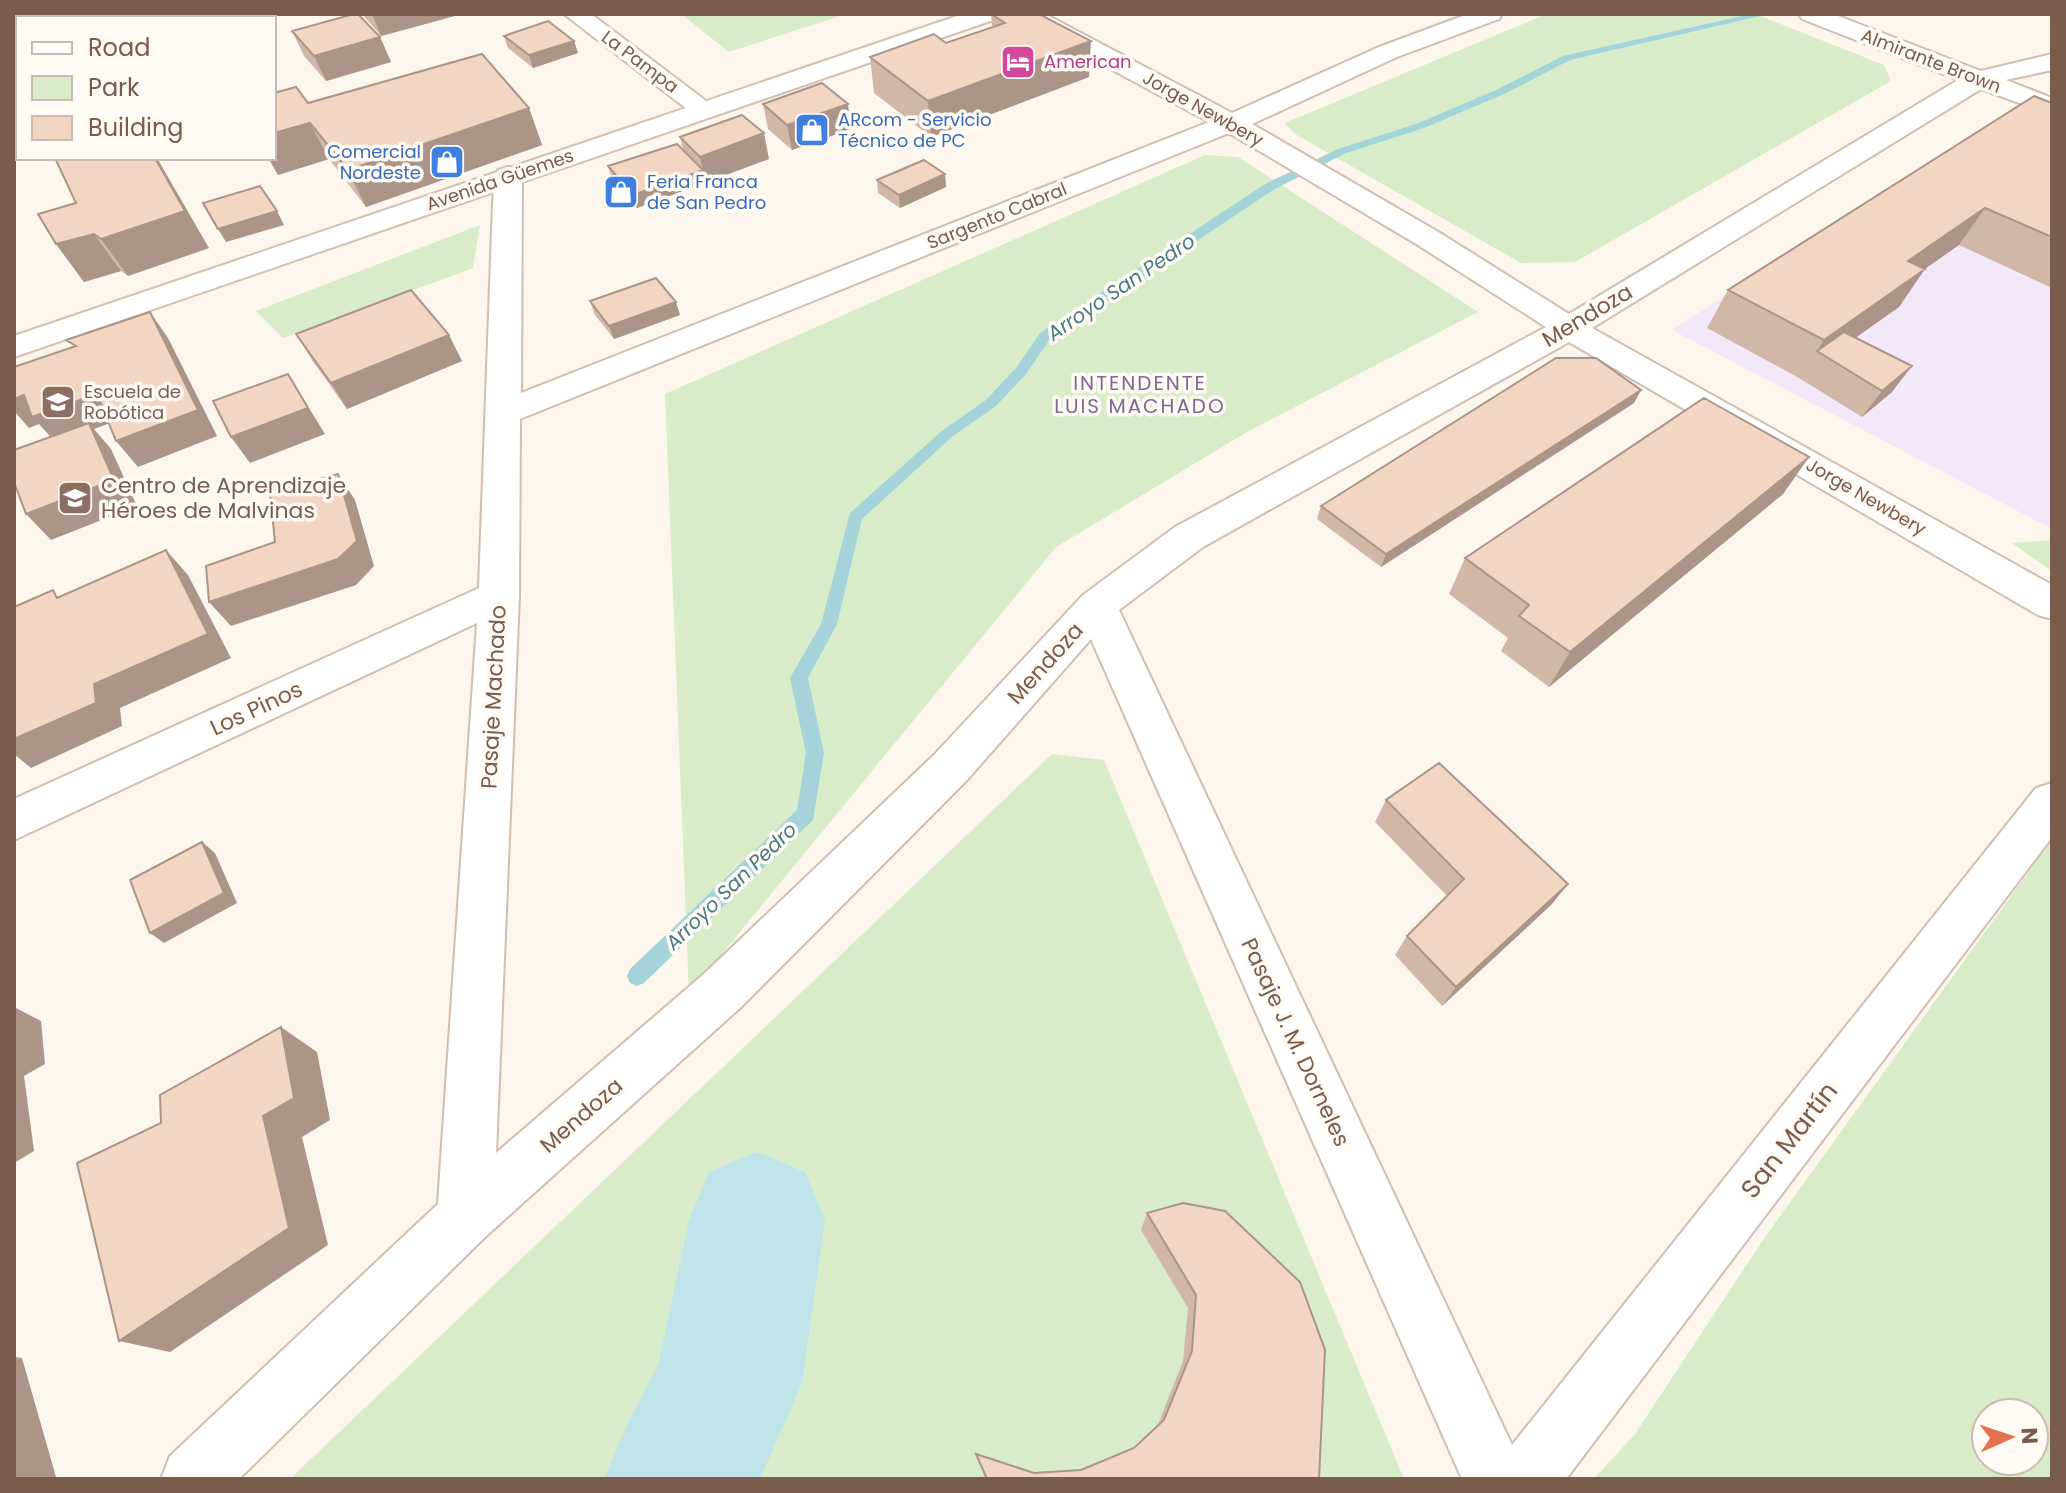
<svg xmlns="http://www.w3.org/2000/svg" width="2066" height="1493" viewBox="0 0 2066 1493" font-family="Poppins,sans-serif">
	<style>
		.education { fill: #f3e8fa }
		.green { fill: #d8ecc9; fill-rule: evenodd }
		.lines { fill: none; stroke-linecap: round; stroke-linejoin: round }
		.stream { fill: #a5d3da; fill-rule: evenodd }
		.river { fill: #bfe3e8; fill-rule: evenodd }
		.street-casing { stroke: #d1beb0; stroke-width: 4 }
		.secondary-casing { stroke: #d6c0b0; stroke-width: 4 }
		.street { fill: #fff; fill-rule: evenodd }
		.secondary { fill: #fff; fill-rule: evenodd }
		.wall { fill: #d1b7a8 }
		.shaded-wall { fill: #aa9588 }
		.building { fill: #f3d5c3; stroke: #aa9588; stroke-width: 2 }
		.labels { text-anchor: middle; stroke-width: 7; stroke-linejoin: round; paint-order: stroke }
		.far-street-label { font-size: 18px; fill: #7a5c4d; stroke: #fffaf3 }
		.far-hotel-label { font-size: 18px; fill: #b23c85; stroke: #fffaf3; text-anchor: start }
		.far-shop-label { font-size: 18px; fill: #366cbe; stroke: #fffaf3; text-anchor: start }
		.far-education-label { font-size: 18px; fill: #785e54; stroke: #fffaf3; text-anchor: start }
		.far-water-label { font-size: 20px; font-style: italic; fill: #437c86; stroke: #fffaf3 }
		.far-neighbourhood-label { font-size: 20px; letter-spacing: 2px; fill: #846695; stroke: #fffaf3 }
		.street-label { font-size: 22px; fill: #7a5c4d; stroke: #fffaf3 }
		.education-label { font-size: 22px; fill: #785e54; stroke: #fffaf3; text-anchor: start }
		.near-street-label { font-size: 26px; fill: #7a5c4d; stroke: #fffaf3 }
	</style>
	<rect width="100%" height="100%" fill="#fdf6ec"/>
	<path class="education" d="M1994 121 2052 144V529L1672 330Z"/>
	<path class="green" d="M681 14H846L729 52Z
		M1547 14H1755L1884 65 1891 81 1575 262 1521 263 1295 134 1285 123Z
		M1205 155 1238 157 1478 312 1247 432 1056 547 689 994 665 394Z
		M480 225 473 268 283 338 256 311Z
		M2052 540V571L2012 543Z
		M1052 754 1104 760 1404 1479H290Z
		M2052 839V1479H1594L1635 1434 1765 1237ZM1986 1413H2034V1461H1986Z"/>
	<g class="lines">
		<path class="stream" d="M1751 14H1769L1570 60 1504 94 1424 128 1346 153 1273 190 1050 339 1026 374 996 406 953 436 862 519 837 624 808 678 824 753 813 820 644 983 637 986 630 983 627 976 630 969 797 810 806 753 790 678 821 624 850 513 943 430 986 400 1016 368 1040 333 1265 184 1338 149 1416 124 1496 90 1563 56Z"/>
		<path class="river" d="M757 1152 805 1172 825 1220 802 1383 760 1479H604L627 1425 658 1365 689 1220 709 1172Z"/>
		<g class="street-casing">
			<path id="street" d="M37 14H73L70 18H34Z
				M564 14H591L718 110 714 116H696Z
				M1015 14H1045L1232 113 1379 47 1468 14H1502L1499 19 1397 57 1252 124 1440 233 1569 314 1958 80 1802 19 1799 14H1833L1981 71 2052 54V70L2006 80 2052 98V115L1981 89 1592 328 2052 585V619L2038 615 1569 342 1203 547 1119 610 1512 1445 2036 788 2052 783V837L1566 1479H1462L1091 639 967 780 741 1007 485 1237 239 1479H161L170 1456 438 1204 477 623 14 840V799L479 588 494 176 498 170 508 167 518 170 522 176 521 393 1209 122 1018 19ZM1229 133 1418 245 1546 327 1175 527 1083 595 935 754 705 973 496 1153 519 596 520 419Z"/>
		</g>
		<g class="secondary-casing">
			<path id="secondary" d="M963 14H999L996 19 14 357V336Z"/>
		</g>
		<use href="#street" class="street"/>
		<use href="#secondary" class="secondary"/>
	</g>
	<path class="wall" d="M362 14H462L381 36Z
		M991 14 1089 77 931 137 874 93 870 57 946 43 992 28Z
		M292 31 380 37 391 62 326 81 304 56Z
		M504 36 574 41 578 53 533 68 508 48Z
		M308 103 529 108 542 145 366 207 329 159 278 175 268 158H274Z
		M2052 103V288L1959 245 1924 269 1899 307 1855 338 1892 392 1862 417 1799 378 1707 328 1728 290Z
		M763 104 851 129 792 150 768 129Z
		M680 137 769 159 637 208 612 179 608 166 683 150Z
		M945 174 946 187 900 208 878 193 877 180Z
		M76 203 209 248 128 276 121 271 84 282 56 244Z
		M590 301 680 315 614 339 595 315Z
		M296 334 462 361 347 409 312 360Z
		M1641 390 1634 403 1381 567 1317 519 1321 506Z
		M1809 457 1783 494 1549 687 1501 651 1508 638 1449 594 1465 558Z
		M1386 800 1568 884 1551 905 1442 1006 1395 955 1407 936 1447 896 1375 822Z
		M1147 1213 1319 1479 1034 1473 1081 1470 1134 1448 1157 1427 1183 1361 1188 1308 1141 1230Z"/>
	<path class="shaded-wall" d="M372 14H462L381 36Z
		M380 37 391 62 326 81 314 56Z
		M574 41 578 53 533 68 529 55Z
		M1091 41 1089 77 931 137 928 101Z
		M18 73V88L14 89V74Z
		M848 104 851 129 792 150 787 125Z
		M529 108 542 145 366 207 348 170Z
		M274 119 310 123 329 159 278 175 269 158H274Z
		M764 133 769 159 637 208 633 195 703 170 700 157Z
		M18 134V149L14 150V135Z
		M155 158H157L209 248 128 276 101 239Z
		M945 174 946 187 900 208 899 195Z
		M1985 208 1959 245 1882 299 1908 261Z
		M277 211 284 225 226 242 218 229Z
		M94 234 121 271 84 282 56 244Z
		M1925 269 1899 307 1827 358 1817 351 1824 340Z
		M676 302 680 315 614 339 609 326Z
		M150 312 168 338 217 436 138 467 116 441Z
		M449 335 462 361 347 409 331 383Z
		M1912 366 1892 392 1862 417 1882 391Z
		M288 374 325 434 250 463 231 437Z
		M1641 390 1634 403 1381 567 1386 554Z
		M97 394 118 420 94 429 111 449 137 506 51 540 26 514 56 443 39 424 29 428 14 411V399L24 395Z
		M1809 457 1783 494 1549 687 1570 652Z
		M338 474 355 500 374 566 356 585 231 626 209 602 338 559Z
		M166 550 188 575 231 658 120 708 122 726 31 768 14 754V739L94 684Z
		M202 842 215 853 237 903 164 943 150 933Z
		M1568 884 1551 905 1442 1006 1456 987Z
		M14 1007 41 1021 45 1064 24 1076 34 1151 14 1163Z
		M281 1027 317 1052 330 1120 302 1137 328 1245 170 1352 119 1341Z
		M14 1357 22 1358 56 1477 52 1479H14Z"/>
	<path class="building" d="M354 14H358L380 37 314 56 292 31Z
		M991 14H1039L1091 41 928 101 870 57 934 34 946 43 1005 23Z
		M548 21 574 41 529 55 504 36Z
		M482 54 529 108 348 170 310 123 274 133V93L296 87 308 103Z
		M14 56H15L18 60V73L14 74Z
		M822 83 848 104 787 125 763 104Z
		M2034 96 2052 103V237L1985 208 1908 261 1925 269 1824 340 1728 290Z
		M742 115 764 133 700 157 680 137Z
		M18 116V134L14 135V117Z
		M677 144 703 170 633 195 608 166Z
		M55 158H155L185 211 101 239 94 234 56 244 38 214 76 203Z
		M924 160 945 174 899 195 877 180Z
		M260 186 277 211 218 229 203 203Z
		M656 278 676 302 609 326 590 301Z
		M411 290 449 335 331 383 296 334Z
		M150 312 198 410 116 441 97 394 32 417 24 395 14 399V367L76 346 66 340Z
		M1844 332 1912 366 1882 391 1817 351Z
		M1556 358H1596L1641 390 1386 554 1321 506Z
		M288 374 308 408 231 437 213 401Z
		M1704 398 1809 457 1570 652 1519 616 1529 605 1465 558Z
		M89 423 114 480 26 514 14 482V450Z
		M338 474 357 541 338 559 209 602 206 566 275 542 270 493Z
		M166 550 208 634 94 684 96 703 14 739V607L53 590 57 598Z
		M1439 763 1568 884 1456 987 1407 936 1464 879 1386 800Z
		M202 842 224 893 150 933 130 880Z
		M281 1027 294 1098 263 1116 289 1228 119 1341 77 1163 161 1123 160 1095Z
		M1183 1203 1225 1211 1300 1282 1325 1350 1319 1479H987L976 1454 1034 1473 1081 1470 1134 1448 1164 1420 1192 1351 1196 1295 1147 1213Z"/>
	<defs>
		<g id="hotel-square" transform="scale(1.8)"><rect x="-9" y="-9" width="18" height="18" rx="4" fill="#d1479c" stroke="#fffaf3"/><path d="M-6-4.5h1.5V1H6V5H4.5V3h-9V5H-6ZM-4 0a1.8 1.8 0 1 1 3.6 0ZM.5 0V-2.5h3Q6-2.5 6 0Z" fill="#fff"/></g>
		<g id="shop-square" transform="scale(1.8)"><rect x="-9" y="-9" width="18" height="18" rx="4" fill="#3f7fe0" stroke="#fffaf3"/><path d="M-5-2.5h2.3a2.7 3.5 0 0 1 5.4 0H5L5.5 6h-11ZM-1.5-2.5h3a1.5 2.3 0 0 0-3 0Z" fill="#fff"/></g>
		<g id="school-square" transform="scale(1.8)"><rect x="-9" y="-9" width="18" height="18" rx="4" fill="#8d6e63" stroke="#fffaf3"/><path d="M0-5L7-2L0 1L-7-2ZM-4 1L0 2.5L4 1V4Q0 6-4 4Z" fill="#fff"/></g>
	</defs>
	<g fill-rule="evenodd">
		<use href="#hotel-square" x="1018" y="62"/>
		<use href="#shop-square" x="812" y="130"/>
		<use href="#shop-square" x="447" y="162"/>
		<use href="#shop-square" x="621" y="192"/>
		<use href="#school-square" x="58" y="402"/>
		<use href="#school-square" x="75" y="498"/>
	</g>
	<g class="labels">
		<g class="far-street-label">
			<text transform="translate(1931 61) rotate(21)" y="6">Almirante Brown</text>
			<text transform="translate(640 62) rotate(37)" y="6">La Pampa</text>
			<text transform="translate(1203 109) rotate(29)" y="6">Jorge Newbery</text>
			<text transform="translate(500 180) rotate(-19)" y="6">Avenida Güemes</text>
			<text transform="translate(997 216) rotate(-22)" y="6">Sargento Cabral</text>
			<text transform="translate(1866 497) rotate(30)" y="6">Jorge Newbery</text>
		</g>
		<g class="far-hotel-label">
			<text x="1044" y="68">American</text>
		</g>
		<g class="far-shop-label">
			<text x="838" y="126">ARcom - Servicio<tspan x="838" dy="21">Técnico de PC</tspan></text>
			<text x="421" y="158" text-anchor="end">Comercial<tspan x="421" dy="21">Nordeste</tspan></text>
			<text x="647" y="188">Feria Franca<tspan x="647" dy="21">de San Pedro</tspan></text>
		</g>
		<g class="far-education-label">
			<text x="84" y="398">Escuela de<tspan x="84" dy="21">Robótica</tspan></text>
		</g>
		<g class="far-water-label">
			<text transform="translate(1121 287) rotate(-34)" y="7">Arroyo San Pedro</text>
			<text transform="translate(731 886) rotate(-44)" y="7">Arroyo San Pedro</text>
		</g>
		<g class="far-neighbourhood-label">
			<text x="1140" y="390">INTENDENTE<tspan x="1140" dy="23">LUIS MACHADO</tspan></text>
		</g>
		<g class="street-label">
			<text transform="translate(1587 315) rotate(-31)" y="8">Mendoza</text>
			<text transform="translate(1045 663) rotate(-48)" y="8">Mendoza</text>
			<text transform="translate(493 697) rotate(-87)" y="8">Pasaje Machado</text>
			<text transform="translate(256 708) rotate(-25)" y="8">Los Pinos</text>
			<text transform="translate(1296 1042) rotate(65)" y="8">Pasaje J. M. Dorneles</text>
			<text transform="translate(581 1115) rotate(-41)" y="8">Mendoza</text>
		</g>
		<g class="education-label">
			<text x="101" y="493">Centro de Aprendizaje<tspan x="101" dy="25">Héroes de Malvinas</tspan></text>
		</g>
		<g class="near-street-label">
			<text transform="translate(1789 1140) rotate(-52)" y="9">San Martín</text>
		</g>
	</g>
	<rect width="2066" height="1493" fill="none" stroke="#7a5c4d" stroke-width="32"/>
	<rect x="16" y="16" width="260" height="144" fill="#fffaf3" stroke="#cabbb1" stroke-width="2"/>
	<rect x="32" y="42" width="40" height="12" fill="#ffffff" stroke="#cabbb1" stroke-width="2"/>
	<text x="88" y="56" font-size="24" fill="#7a5c4d">Road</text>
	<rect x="32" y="76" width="40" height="24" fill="#d8ecc9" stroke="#cabbb1" stroke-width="2"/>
	<text x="88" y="96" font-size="24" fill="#7a5c4d">Park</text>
	<rect x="32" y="116" width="40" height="24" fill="#f3d5c3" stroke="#cabbb1" stroke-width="2"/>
	<text x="88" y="136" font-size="24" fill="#7a5c4d">Building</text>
	<g transform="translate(2010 1437) rotate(87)"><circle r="38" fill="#fffaf3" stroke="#cabbb1" stroke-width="2"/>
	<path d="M0-6L14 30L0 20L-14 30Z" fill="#e76f51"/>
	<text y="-12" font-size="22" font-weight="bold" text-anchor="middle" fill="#7a5c4d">N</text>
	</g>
</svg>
